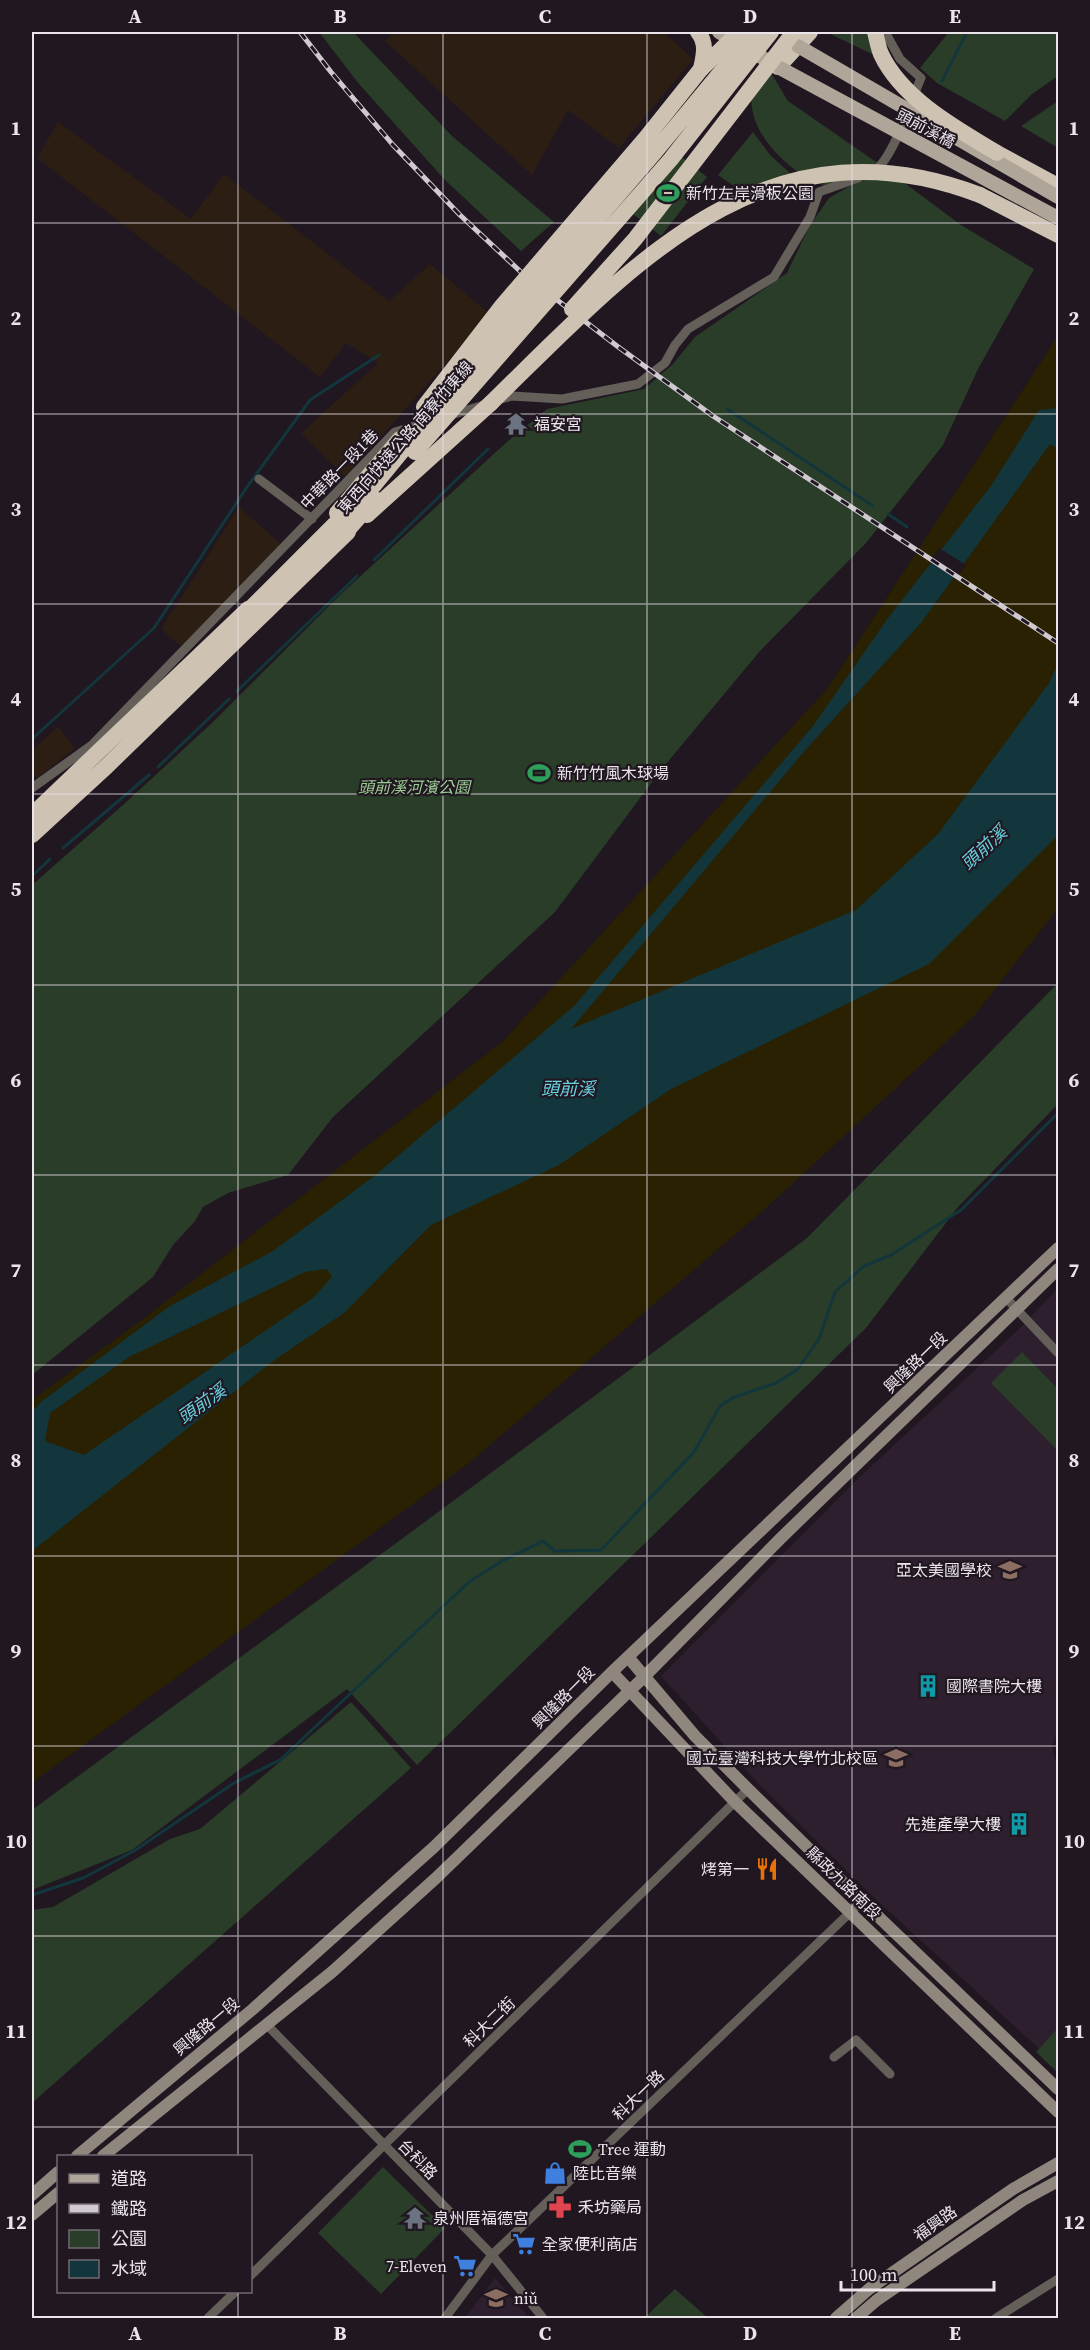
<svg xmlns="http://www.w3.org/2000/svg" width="1090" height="2350" viewBox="0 0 1090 2350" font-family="'Source Serif 4','Noto Sans TC',serif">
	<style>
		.industrial { fill: #2d1e13 }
		.built { fill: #2d1f2e }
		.green { fill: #2a3d28 }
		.sand { fill: #292101 }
		.water { fill: #12363b; fill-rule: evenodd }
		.pier { fill: #201721 }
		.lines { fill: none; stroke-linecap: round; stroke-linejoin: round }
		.stream { stroke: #12363b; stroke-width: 3 }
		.street { stroke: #645f59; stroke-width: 9 }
		.secondary { stroke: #8f877d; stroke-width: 12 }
		.primary { stroke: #afa699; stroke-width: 14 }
		.highway { stroke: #cec2b2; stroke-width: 16 }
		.rail-casing { stroke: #d0c9d0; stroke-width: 5 }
		.rail { stroke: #201721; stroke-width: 3; stroke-dasharray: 9; stroke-linecap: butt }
		.primary-bridge { stroke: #afa699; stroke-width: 14 }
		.highway-bridge { stroke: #cec2b2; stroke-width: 16 }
		.grid { fill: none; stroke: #ebe4eb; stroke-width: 1.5; stroke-opacity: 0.55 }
		.labels { text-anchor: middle; stroke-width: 4.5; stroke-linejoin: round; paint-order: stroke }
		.street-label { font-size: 16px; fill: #ebe4eb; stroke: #201721 }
		.poi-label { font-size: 16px; fill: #ebe4eb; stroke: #201721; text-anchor: start }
		.park-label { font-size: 16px; font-style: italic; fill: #9bcf93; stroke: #201721 }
		.water-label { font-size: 18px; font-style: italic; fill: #68d1e0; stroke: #201721 }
		.neatline { fill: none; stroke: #ebe4eb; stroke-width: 2 }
		.grid-label { font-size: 20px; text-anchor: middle; font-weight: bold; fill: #ebe4eb }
	</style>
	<rect width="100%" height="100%" fill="#201721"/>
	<path class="industrial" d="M393 32H664L693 59 619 148 568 110 532 175 385 41Z
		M58 122 191 219 224 174 389 301 430 264 490 314 345 477 301 433 378 363 346 343 320 377 37 158Z
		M239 507 282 545 181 646 161 629Z
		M58 727 75 748 37 778 32 774V750Z"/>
	<path class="built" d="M1058 1288V1733L1052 1745 1058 1772V2066L871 1895 759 1784 661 1676 865 1472 1018 1330Z
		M495 2278 529 2318H465Z"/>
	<path class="green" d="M319 32H353L452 136 554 222 521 251 445 180 359 84Z
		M826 32H868L876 56Z
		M949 32H1058V76L1032 94 1005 121 937 83 920 68Z
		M765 63 788 101 879 164 825 186C817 182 807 179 800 173 775 157 747 124 752 93 754 83 761 73 765 63Z
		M1058 101V148L1021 126Z
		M753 132 771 156 809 190 776 201 754 200 718 175Z
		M674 151 707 177 661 236 628 210Z
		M883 167 961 225 1034 269 978 369 943 445 866 543 760 651 661 770 555 912 333 1117 288 1175 228 1193 203 1207 195 1221 173 1245 153 1277 32 1375V885L123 805 213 722 342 593 508 441 547 409 644 389 672 365 695 337 787 273 809 227 829 198Z
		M1058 983V1104L958 1207 866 1328 417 1765 347 1689 132 1850 32 1890V1810L418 1527 807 1238Z
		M1022 1352 1058 1389V1451L991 1383Z
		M351 1702 411 1768 32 2103V1910L53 1907 170 1839 200 1829Z
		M1058 2028V2073L1036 2052Z
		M383 2167 445 2228 381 2294 318 2233Z
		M675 2289 708 2318H644Z"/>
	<path class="sand" d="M1058 336V908L974 1016 766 1208 469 1463 32 1783V1400L143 1319 502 1042 827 689Z"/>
	<path class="water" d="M1058 408V449L1050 444 921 623 808 747 571 1029 856 910 938 834 1049 683 1058 663V835L929 964 671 1089 559 1165 431 1225 344 1313 273 1361 32 1551V1412L41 1402 170 1306 273 1251 373 1177 574 1006 813 726 888 618 991 486 1039 410ZM327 1269 332 1277 313 1298 84 1455 45 1441 50 1413 129 1357 305 1272Z"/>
	<path class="pier" d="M939 548 966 565 956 579 929 561Z"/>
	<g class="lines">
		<path class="stream" d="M942 81 967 32
			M727 409 873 506
			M888 514 907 527
			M374 560 488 449
			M237 691 357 576
			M32 739 154 628 247 487 310 400 379 355
			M158 767 229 699
			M63 848 149 775
			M32 876 50 859
			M32 1895 83 1878 134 1851 234 1783 280 1760 469 1582 502 1561 543 1541 555 1551 601 1550 694 1452 720 1406 732 1398 776 1383 797 1370 819 1339 835 1292 864 1266 891 1255 961 1210 1058 1113"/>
		<path class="street" d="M871 173C892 164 911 100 921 78L900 59 885 32
			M497 400 512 396 562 399 638 384 665 363 675 345 688 329 774 277 810 217 819 192 858 178
			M451 415 484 405
			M259 479 312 519
			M32 788 92 745 395 432 421 424
			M1007 1299 1058 1353
			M267 2025 492 2255 543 2318
			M834 2057 856 2040 890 2074
			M250 2276 748 1789
			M208 2318 235 2292
			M445 2318 492 2255 862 1901
			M996 2318 1058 2279"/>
		<path class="secondary" d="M628 1657 695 1736 748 1789 862 1901 1058 2089
			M612 1672 735 1802 1058 2112
			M77 2156 253 2009 434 1847 612 1672 1058 1248
			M103 2156 332 1972 436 1878 645 1676 781 1538 1058 1269
			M32 2195 58 2172
			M32 2215 58 2193
			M836 2318 869 2289 1013 2189 1058 2163
			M856 2318 877 2300 1023 2200 1058 2181"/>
		<path class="primary" d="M719 32 778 67"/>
		<path class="highway" d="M698 32C707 43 704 55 701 69
			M778 67 810 32
			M701 69 739 32
			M997 153 1058 186
			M980 195 1058 235
			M337 513 400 439
			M367 515 491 403
			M32 815 248 609
			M32 835 107 766 348 532"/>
		<g class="rail-casing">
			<path id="rail" d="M300 32 331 72 393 145 460 215 522 273 617 346 713 416 1058 643"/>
		</g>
		<use href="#rail" class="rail"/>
		<path class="primary-bridge" d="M798 46 1058 197
			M778 67 1058 218"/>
		<path class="highway-bridge" d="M875 32C877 39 878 47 881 54 902 99 957 129 997 153
			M572 309 635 239 794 32
			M491 403C631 266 765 113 980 195
			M424 407 502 306 645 139 701 69
			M415 452 671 159 771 32
			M338 541 375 499
			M240 619 375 484 490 344 654 153 754 32"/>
	</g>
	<path class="grid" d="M238 32V2156M443 32V2318M647 32V2318M852 32V2318M32 223H1058M32 414H1058M32 604H1058M32 794H1058M32 985H1058M32 1175H1058M32 1365H1058M32 1556H1058M32 1746H1058M32 1936H1058M32 2127H1058M238 2292V2318"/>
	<defs>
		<g id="stadium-bare" transform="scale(1.8)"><path d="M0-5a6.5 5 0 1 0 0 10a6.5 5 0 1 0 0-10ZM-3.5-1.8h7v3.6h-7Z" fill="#2e9e5b" stroke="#201721" stroke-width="2.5" paint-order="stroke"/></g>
		<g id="temple-bare" transform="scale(1.8)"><path d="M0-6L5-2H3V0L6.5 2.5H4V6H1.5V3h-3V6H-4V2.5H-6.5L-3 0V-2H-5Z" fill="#6b7280" stroke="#201721" stroke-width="2.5" paint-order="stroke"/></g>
		<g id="school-bare" transform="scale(1.8)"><path d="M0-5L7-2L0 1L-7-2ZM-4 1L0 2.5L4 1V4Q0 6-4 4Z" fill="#8d6e63" stroke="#201721" stroke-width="2.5" paint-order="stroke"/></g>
		<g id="building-bare" transform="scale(1.8)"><path d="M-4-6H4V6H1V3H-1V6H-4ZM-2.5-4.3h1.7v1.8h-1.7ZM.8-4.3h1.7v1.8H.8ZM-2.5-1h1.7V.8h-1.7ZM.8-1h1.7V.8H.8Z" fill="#0f9aa8" stroke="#201721" stroke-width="2.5" paint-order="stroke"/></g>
		<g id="university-bare" transform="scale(1.8)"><path d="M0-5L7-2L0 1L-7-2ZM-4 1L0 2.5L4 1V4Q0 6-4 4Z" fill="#8d6e63" stroke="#201721" stroke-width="2.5" paint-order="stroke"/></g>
		<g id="restaurant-bare" transform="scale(1.8)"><path d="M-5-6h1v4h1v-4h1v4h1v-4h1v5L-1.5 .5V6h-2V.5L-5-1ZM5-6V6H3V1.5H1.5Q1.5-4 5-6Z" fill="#e8710a" stroke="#201721" stroke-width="2.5" paint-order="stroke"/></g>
		<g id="shop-bare" transform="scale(1.8)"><path d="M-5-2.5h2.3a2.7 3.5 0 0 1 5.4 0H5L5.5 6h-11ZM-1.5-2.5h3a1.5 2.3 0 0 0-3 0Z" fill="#3f7fe0" stroke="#201721" stroke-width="2.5" paint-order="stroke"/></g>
		<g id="pharmacy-bare" transform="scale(1.8)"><path d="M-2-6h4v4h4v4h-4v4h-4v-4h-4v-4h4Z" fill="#e0444e" stroke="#201721" stroke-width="2.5" paint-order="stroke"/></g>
		<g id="supermarket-bare" transform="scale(1.8)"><path d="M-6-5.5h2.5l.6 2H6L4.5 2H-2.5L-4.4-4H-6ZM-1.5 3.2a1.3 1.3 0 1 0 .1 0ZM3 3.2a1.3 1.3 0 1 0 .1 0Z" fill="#3f7fe0" stroke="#201721" stroke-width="2.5" paint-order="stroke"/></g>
	</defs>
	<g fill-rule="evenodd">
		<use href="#stadium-bare" x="668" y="193"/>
		<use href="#temple-bare" x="516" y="424"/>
		<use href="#stadium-bare" x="539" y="773"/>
		<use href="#school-bare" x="1010" y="1570"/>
		<use href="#building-bare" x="928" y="1686"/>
		<use href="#university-bare" x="896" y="1758"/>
		<use href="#building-bare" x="1019" y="1824"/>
		<use href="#restaurant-bare" x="767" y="1869"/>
		<use href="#stadium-bare" x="580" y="2149"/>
		<use href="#shop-bare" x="555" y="2173"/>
		<use href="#pharmacy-bare" x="560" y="2207"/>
		<use href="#temple-bare" x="415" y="2218"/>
		<use href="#supermarket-bare" x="524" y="2244"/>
		<use href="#supermarket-bare" x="465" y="2266"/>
		<use href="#school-bare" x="496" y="2298"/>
	</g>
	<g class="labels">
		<g class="street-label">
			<text transform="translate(926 128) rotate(28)" y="6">頭前溪橋</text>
			<text transform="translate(405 437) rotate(-49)" y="6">東西向快速公路 南寮竹東線</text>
			<text transform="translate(339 469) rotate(-46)" y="6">中華路一段1巷</text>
			<text transform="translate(915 1362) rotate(-44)" y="6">興隆路一段</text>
			<text transform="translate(563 1697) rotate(-45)" y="6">興隆路一段</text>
			<text transform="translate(844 1883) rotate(44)" y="6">縣政九路南段</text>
			<text transform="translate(489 2022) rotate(-44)" y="6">科大二街</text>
			<text transform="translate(206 2026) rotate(-40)" y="6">興隆路一段</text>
			<text transform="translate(638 2095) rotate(-44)" y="6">科大一路</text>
			<text transform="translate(418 2159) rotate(46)" y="6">台科路</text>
			<text transform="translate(935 2223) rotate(-35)" y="6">福興路</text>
		</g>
		<g class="poi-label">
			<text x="686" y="199">新竹左岸滑板公園</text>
			<text x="534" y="430">福安宮</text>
			<text x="557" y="779">新竹竹風木球場</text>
			<text x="992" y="1576" text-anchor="end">亞太美國學校</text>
			<text x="946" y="1692">國際書院大樓</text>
			<text x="878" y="1764" text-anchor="end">國立臺灣科技大學竹北校區</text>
			<text x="1001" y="1830" text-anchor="end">先進產學大樓</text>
			<text x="749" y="1875" text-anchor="end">烤第一</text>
			<text x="598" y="2155">Tree 運動</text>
			<text x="573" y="2179">陸比音樂</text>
			<text x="578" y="2213">禾坊藥局</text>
			<text x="433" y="2224">泉州厝福德宮</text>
			<text x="542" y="2250">全家便利商店</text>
			<text x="447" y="2272" text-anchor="end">7-Eleven</text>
			<text x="514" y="2304">niǔ</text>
		</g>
		<g class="park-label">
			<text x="414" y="793">頭前溪河濱公園</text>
		</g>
		<g class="water-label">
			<text transform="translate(984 848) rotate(-43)" y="6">頭前溪</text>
			<text x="568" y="1095">頭前溪</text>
			<text transform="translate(202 1404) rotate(-35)" y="6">頭前溪</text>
		</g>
	</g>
	<rect width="1090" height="2350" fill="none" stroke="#201721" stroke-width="66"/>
	<rect x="57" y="2155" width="195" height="138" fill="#201721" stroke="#716972" stroke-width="1.5"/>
	<rect x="69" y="2174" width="30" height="9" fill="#afa699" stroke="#716972" stroke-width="1.5"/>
	<text x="111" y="2185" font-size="18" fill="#ebe4eb">道路</text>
	<rect x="69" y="2204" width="30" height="9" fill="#d0c9d0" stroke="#716972" stroke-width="1.5"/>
	<text x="111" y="2215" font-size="18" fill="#ebe4eb">鐵路</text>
	<rect x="69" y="2230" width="30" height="18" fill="#2a3d28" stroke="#716972" stroke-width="1.5"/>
	<text x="111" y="2245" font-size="18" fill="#ebe4eb">公園</text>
	<rect x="69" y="2260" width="30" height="18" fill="#12363b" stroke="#716972" stroke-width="1.5"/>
	<text x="111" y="2275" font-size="18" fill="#ebe4eb">水域</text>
	<path d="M841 2281v9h153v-9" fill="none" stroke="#ebe4eb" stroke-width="3"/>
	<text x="850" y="2281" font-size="18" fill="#ebe4eb" stroke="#201721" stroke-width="4.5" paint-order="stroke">100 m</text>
	<rect x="33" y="33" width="1024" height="2284" class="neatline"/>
	<g class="grid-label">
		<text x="135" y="23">A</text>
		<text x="340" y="23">B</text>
		<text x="545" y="23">C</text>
		<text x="750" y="23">D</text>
		<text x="955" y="23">E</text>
		<text x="16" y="135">1</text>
		<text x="1074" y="135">1</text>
		<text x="16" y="325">2</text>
		<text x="1074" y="325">2</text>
		<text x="16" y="516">3</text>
		<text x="1074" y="516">3</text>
		<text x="16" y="706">4</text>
		<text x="1074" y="706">4</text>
		<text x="16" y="896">5</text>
		<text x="1074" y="896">5</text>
		<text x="16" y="1087">6</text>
		<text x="1074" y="1087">6</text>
		<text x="16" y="1277">7</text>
		<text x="1074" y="1277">7</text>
		<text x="16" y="1467">8</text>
		<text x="1074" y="1467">8</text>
		<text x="16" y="1658">9</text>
		<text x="1074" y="1658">9</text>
		<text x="16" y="1848">10</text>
		<text x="1074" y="1848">10</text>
		<text x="16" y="2038">11</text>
		<text x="1074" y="2038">11</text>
		<text x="16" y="2229">12</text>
		<text x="1074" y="2229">12</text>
		<text x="135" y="2340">A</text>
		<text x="340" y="2340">B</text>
		<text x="545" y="2340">C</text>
		<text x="750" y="2340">D</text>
		<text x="955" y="2340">E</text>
	</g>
</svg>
